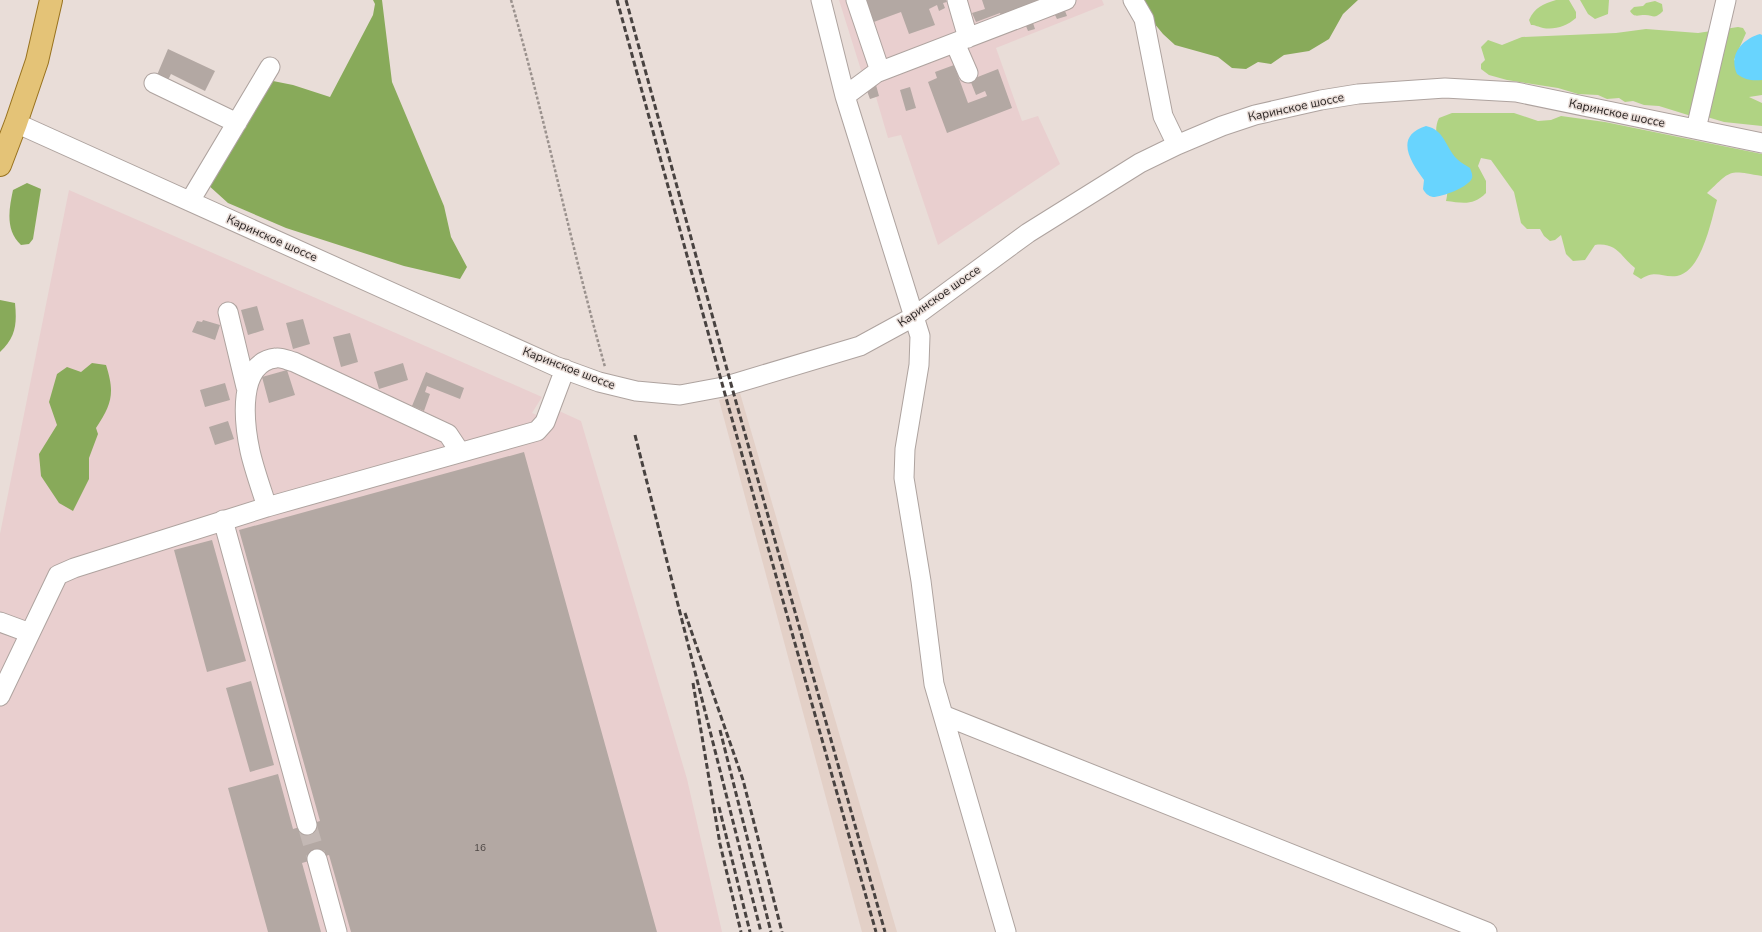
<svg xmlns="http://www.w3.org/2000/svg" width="1762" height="932" viewBox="0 0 1762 932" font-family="'Nunito Sans',sans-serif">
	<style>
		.industrial { fill: #e9cfcf }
		.built { fill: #e3d0c7 }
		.green { fill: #b0d383 }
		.forest { fill: #88aa5a }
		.water { fill: #68d4fe }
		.building { fill: #b3a8a3 }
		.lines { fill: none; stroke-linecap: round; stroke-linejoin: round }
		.minor-tunnel { stroke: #c3b8b4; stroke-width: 19; stroke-dasharray: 19 10; stroke-linecap: butt }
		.minor-casing { stroke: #aea39f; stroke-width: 21 }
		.major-casing { stroke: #98721f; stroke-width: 24 }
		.path { stroke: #9b928e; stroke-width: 2.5; stroke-dasharray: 3 2; stroke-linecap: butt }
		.minor { stroke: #fff; stroke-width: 19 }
		.major { stroke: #e4c377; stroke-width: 22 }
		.rail { stroke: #484240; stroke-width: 3; stroke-dasharray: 6 3; stroke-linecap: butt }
		.labels { text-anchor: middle; stroke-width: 3; stroke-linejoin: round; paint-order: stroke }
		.number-label { font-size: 10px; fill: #4d4644 }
		.street-label { font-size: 12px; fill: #2b2625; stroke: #e9ddd8 }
	</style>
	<rect width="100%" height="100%" fill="#e9ddd8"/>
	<path class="industrial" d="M839 0H1102L1104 5 996 48 1022 121 1038 116 1060 164 938 245 901 135 888 138 876 97 870 99 866 88 865 73 861 70Z
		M69 190 542 397 532 413 551 421 557 410 581 421 687 779 722 932H0V534Z"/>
	<path class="built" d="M740 393 897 932H862L719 400Z"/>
	<path class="green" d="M1556 0H1569L1576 12V18C1567 26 1555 30 1543 28 1538 27 1536 25 1531 25L1529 20C1535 7 1543 4 1556 0Z
		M1580 0H1609L1608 14 1595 19 1588 14Z
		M1655 1 1662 4 1663 11C1654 20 1654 15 1645 15 1638 15 1634 18 1630 11L1634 7 1643 6 1646 3Z
		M1738 27 1743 28 1746 33 1734 60 1762 77V95L1749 97 1762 103V126L1724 122 1697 114 1688 115 1659 106 1644 105 1633 101 1625 102 1619 98 1607 99 1598 95 1578 94 1558 88 1507 80 1489 75 1481 69V64L1485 60 1481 47 1488 40 1502 45 1522 37 1616 33 1646 29 1698 33Z
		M1452 113H1514L1538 121 1551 120 1561 116 1605 122 1762 154V176C1728 170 1732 169 1707 193L1717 200C1711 221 1702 271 1677 276 1662 278 1656 269 1641 279L1633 274 1635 268C1621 257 1617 242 1595 245L1585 260 1573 261 1566 254 1561 235 1555 240 1550 241 1544 236 1540 229H1527L1521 223 1514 192 1491 160 1481 158 1478 166 1486 181V193C1473 206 1463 203 1446 201 1453 175 1428 139 1439 118Z"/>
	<path class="forest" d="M373 0H382L392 82 444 206 451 237 467 267 460 279 404 266 286 228 228 203 207 184 241 135 273 81 293 85 330 97 373 15 375 4Z
		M1143 0H1358L1343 14 1329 39 1309 51 1284 55 1271 64 1258 62 1246 69 1232 68 1218 57 1175 45 1163 34 1154 23Z
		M27 183 41 189 33 239 29 244 21 245C5 230 9 209 13 190Z
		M0 300 15 303C17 324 16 337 0 352Z
		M92 363 106 365C115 393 112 404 96 428L98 434 89 458V479L73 511 59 503 41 476 39 454 57 425 49 402 57 374 67 367 81 372Z"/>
	<path class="water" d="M1760 34 1762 35V80C1752 81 1745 80 1737 74 1728 54 1743 39 1760 34Z
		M1426 126C1445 130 1445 147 1457 159 1461 163 1466 165 1470 168 1471 171 1473 175 1472 178 1469 187 1442 197 1433 197 1428 196 1425 193 1423 189L1424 180C1410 161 1394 136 1426 126Z"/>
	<path class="building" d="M862 0H946L947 2 943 3 945 8 939 11 937 5 929 9 935 25 909 34 901 12 871 23Z
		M982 0H1049L1002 18 1000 13 976 22 972 13 985 9Z
		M1065 11 1067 16 1057 19 1055 15Z
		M1033 23 1035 29 1028 31 1026 26Z
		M168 49 215 71 205 91 171 74 168 80 157 75Z
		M954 65 968 103 987 96 985 91 976 95 970 80 998 69 1012 108 947 133 928 82 937 78 935 72Z
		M876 85 879 96 870 99 866 88Z
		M910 87 916 108 906 111 900 90Z
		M257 306 264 330 248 335 241 310Z
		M303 319 310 344 293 349 286 323Z
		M203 320 220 325 215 340 192 332 197 321 202 322Z
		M350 333 358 362 341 367 333 337Z
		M403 363 408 380 379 389 374 372Z
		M287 370 295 395 269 403 262 377Z
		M426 372 464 388 460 399 427 386 425 392 430 394 424 411 412 406Z
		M225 383 230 400 205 407 200 390Z
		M228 421 234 439 215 445 209 427Z
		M524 452 657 932H351L329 855 302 863 321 932H268L228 788 278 774 293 829 320 821 239 530Z
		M212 540 246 661 207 672 174 550Z
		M251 681 274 765 250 772 226 688Z"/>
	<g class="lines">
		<path class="minor-tunnel" d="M307 825 317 859"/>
		<g class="minor-casing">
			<path id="minor" d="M821 0 845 96 920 336 919 365 905 449 904 478 921 581 934 684 1006 932
				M856 0 880 71
				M957 0 968 38
				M1133 0 1144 19 1163 116 1177 145
				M955 43 968 73
				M154 83 237 123
				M845 96 876 73 1066 0
				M16 123 555 366 599 382 636 391 680 395 723 387 860 346 915 316 1028 233 1140 163 1177 145 1222 126 1255 115 1321 100 1358 94 1445 88 1516 92 1762 143
				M1696 129 1726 0
				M190 201 270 67
				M228 312 246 387
				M267 507C261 488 254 469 250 451 244 423 237 362 276 358 282 357 289 361 294 362L448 434 460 452
				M223 520 307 825
				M0 622 30 633
				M0 696 58 575 74 568 267 507 537 431 545 422 565 369
				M943 715 1487 932
				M317 859 337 932"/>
		</g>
		<g class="major-casing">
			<path id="major" d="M0 165 16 123 37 61 51 0"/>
		</g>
		<path class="path" d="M511 0C546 122 571 246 605 367"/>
		<use href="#minor" class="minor"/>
		<use href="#major" class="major"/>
		<path class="rail" d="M617 0 723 387 876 932
			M626 0 731 384 885 932
			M635 435 761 932
			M685 613 743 780 782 932
			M693 683 720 844 741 932
			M720 730 771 932
			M719 807 750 932"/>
	</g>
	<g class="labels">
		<g class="number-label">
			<text x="480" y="851">16</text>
		</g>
		<g class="street-label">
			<text transform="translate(1296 107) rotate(-12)" y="4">Каринское шоссе</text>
			<text transform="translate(1617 113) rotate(12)" y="4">Каринское шоссе</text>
			<text transform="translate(272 238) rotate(24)" y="4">Каринское шоссе</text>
			<text transform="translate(939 296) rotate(-35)" y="4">Каринское шоссе</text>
			<text transform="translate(569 368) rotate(21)" y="4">Каринское шоссе</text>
		</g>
	</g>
</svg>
